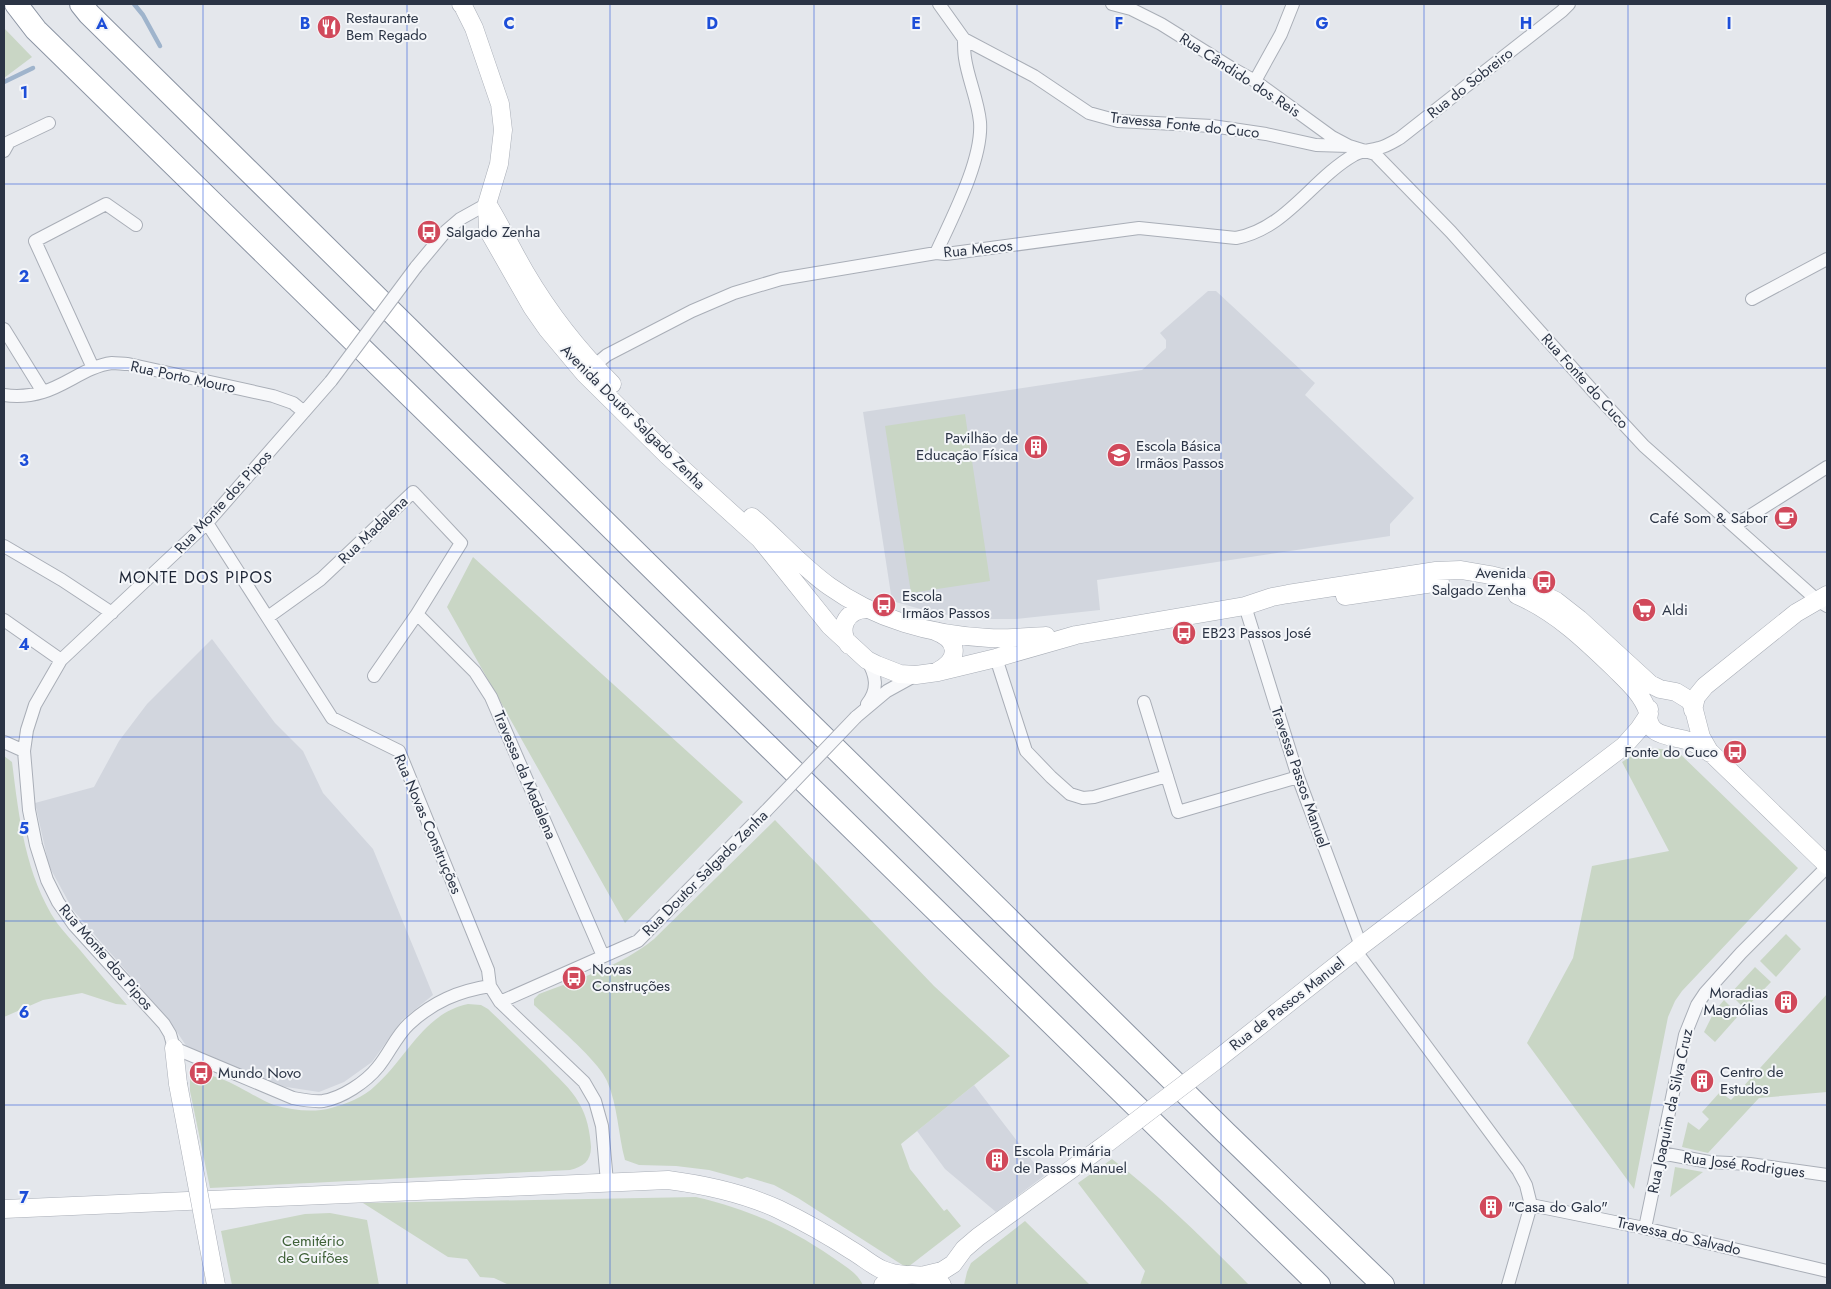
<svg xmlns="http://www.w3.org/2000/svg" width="1831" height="1289" viewBox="0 0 1831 1289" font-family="Jost,sans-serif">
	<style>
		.built { fill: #d2d6de }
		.green { fill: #c9d6c5 }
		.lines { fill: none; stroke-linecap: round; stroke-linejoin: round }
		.stream { stroke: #9fb4cc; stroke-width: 4.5 }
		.street-casing { stroke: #a9aeb7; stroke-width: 14 }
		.secondary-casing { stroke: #a9aeb7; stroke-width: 19 }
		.highway-casing { stroke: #8b94a3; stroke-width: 24 }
		.street { stroke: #f7f8fa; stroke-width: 12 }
		.secondary { stroke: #fff; stroke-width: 18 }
		.highway { stroke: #fff; stroke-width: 22 }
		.street-bridge-casing { stroke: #a9aeb7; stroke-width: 14; stroke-linecap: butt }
		.secondary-bridge-casing { stroke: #a9aeb7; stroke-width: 19; stroke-linecap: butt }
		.street-bridge { stroke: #f7f8fa; stroke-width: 12 }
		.secondary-bridge { stroke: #fff; stroke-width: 18 }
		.grid { fill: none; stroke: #1d4ed8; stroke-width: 1; stroke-opacity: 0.55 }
		.labels { text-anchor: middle; stroke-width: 4; stroke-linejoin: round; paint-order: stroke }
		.poi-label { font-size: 15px; fill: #2b3445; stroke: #f4f6f9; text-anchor: start }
		.street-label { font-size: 15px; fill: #2b3445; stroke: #f4f6f9 }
		.park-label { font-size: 15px; fill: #3f6138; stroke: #f4f6f9 }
		.neighbourhood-label { font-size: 16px; letter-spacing: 1px; fill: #1d2536; stroke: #f4f6f9 }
		.grid-label { font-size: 16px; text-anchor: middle; font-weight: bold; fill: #1d4ed8; stroke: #f4f6f9; stroke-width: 4; stroke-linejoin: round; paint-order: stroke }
	</style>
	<rect width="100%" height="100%" fill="#e4e7ec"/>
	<path class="built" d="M1208 291H1216L1315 383 1305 395 1414 498 1390 524V536L1097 580 1100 610 1015 619H971L931 612 892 601 863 412 1142 370 1166 348V340L1160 333Z
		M212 639 275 723 303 751 323 793 373 849 433 995 402 1020 372 1062 344 1082 319 1092 273 1085 187 1047 169 1020 73 910 49 866 35 803 94 787 119 741 147 704Z
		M974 1085 1044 1176 996 1212 945 1169 917 1131Z"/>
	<path class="green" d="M4 28 32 57 4 78Z
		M965 414 990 581 911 593 885 426Z
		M473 557 743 802 625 923 447 607Z
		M1652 748 1677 751 1798 868 1682 991 1675 1001 1668 1017 1665 1032 1634 1189 1527 1043 1573 958 1592 866 1669 851 1622 762 1636 753Z
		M4 756 12 762C19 817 25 875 57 923 64 932 72 941 80 950 95 968 111 987 127 1005L116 1004 82 993 43 1000 4 1017Z
		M775 820 934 986 1010 1056 901 1144 910 1169 944 1211 947 1209 961 1226 908 1267 904 1266 798 1198 774 1185 747 1177 742 1179 709 1170 676 1166 639 1165 625 1160C618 1134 618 1106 607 1081 598 1060 552 1022 534 1005V999L539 994C578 979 621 966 654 939Z
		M1786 934 1801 949 1776 977 1760 961Z
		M1755 967 1771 982 1745 1009 1730 994Z
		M1827 994V1092L1759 1098 1708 1153 1682 1147 1688 1122 1699 1130 1709 1119 1702 1112 1720 1092 1731 1100Z
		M1724 1000 1739 1015 1715 1042 1704 1032 1714 1012Z
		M468 1004 481 1005 488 1009C507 1027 526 1046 546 1065 557 1077 571 1088 579 1103 587 1116 590 1132 591 1147 591 1161 583 1167 570 1170L210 1188 190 1091V1078C212 1064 253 1098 274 1105 292 1110 313 1113 331 1108 346 1104 364 1097 375 1086 406 1059 424 1013 468 1004Z
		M1112 1159C1161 1197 1206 1241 1249 1285H1140L1145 1271 1078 1183Z
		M1675 1167 1703 1172 1670 1197Z
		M696 1197C750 1210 786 1226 832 1257 843 1265 857 1272 863 1285H509L494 1278 480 1277 467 1259 448 1257 363 1203Z
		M330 1213 367 1220 379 1285H232L221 1231 305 1214Z
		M1025 1221 1089 1284 1095 1285H964L967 1272 971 1263Z"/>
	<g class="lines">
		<path class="stream" d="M134 4 143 15 160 46
			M4 82 33 68"/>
		<g class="street-casing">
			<path id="street" d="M939 4 964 39 1034 76 1089 113 1118 121 1212 126 1266 134 1316 145 1349 146
				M1112 4 1131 9 1161 24 1230 67 1255 81 1332 137 1349 146 1375 154 1451 232 1593 391 1644 446 1817 600 1827 606
				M1255 81 1281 34 1293 4
				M4 151 9 142 49 123
				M936 253C952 218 983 159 980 122 978 100 968 79 965 58 964 52 964 45 964 39
				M416 267 446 231 460 219 487 204
				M1752 299 1827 259
				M4 329 43 392
				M93 368 35 241 106 204 136 225
				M589 370 607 355 692 311 734 293 781 279 936 253 946 254 1139 228 1236 238C1286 229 1312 179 1354 155 1362 150 1370 151 1379 148 1387 146 1393 142 1400 138L1562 11 1569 4
				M331 381 207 523 61 660 35 705 27 730 24 751 29 810 36 845 47 880 58 902 74 925 164 1024 170 1034 174 1048 293 1098C303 1100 313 1102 323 1101 342 1098 366 1082 378 1067 389 1054 396 1036 409 1024 433 1002 458 991 490 986
				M4 395C17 397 30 396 43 392 67 385 87 366 112 363 117 363 123 364 128 364L273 396 293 403 304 412
				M207 523 332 718 399 751 488 970 490 986 500 1002 584 1082 595 1101 602 1126 607 1182
				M1734 526 1827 467
				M4 546 62 580 112 613
				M1245 606 1298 777 1361 946
				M417 614 475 672 491 697 603 956
				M268 617 321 579 413 492 461 543 417 614 374 676
				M4 620 61 660
				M996 658 1026 751 1051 777 1070 794 1083 798 1094 797 1167 776
				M867 660C876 675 879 689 867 704
				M1144 702 1178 812 1298 777
				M856 717 887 691 916 675
				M4 742 24 751
				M1355 950 1518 1170 1526 1185 1531 1205 1508 1285
				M500 1002 638 941 765 812
				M1661 1153 1709 1162 1750 1164 1827 1175
				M1531 1205 1644 1228 1827 1271
				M1645 1228 1685 1035 1697 1005 1705 993 1741 953 1827 867"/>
		</g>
		<g class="secondary-casing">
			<path id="secondary" d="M461 4 463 6 474 28 500 104 503 130 499 164 487 204 488 230 532 307 548 330 584 373 667 455 760 539 830 626 867 660 877 665 900 674 916 675 938 672 996 658 1076 635 1245 606 1272 597 1288 594 1436 571 1461 570 1490 575 1514 581 1556 601 1579 619 1650 684 1660 689 1676 692 1689 700 1693 706 1701 737 1709 751 1827 865
				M488 205C501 226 512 250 525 272 549 313 578 350 612 384
				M752 517C778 539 801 566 829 586 875 619 932 635 989 638 1008 639 1028 637 1046 636
				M1517 595C1556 612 1585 640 1615 669 1628 682 1642 694 1648 712
				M1345 596 1440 582
				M935 631C959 640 960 659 938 671
				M849 645C837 629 846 610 866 609
				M1649 709C1643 738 1672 735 1689 741 1697 744 1704 748 1710 753
				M1693 710 1696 697 1705 686 1796 613 1827 595
				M174 1048 178 1084
				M1219 1058 1361 946 1624 746 1639 729 1649 714
				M4 1209 668 1180C706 1185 743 1193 778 1209 803 1221 828 1235 851 1250 873 1263 878 1273 906 1275
				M921 1276 942 1271 953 1264 964 1249 978 1237 1106 1144
				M883 1285C900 1271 925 1272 942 1285"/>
		</g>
		<g class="highway-casing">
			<path id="highway" d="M16 4 36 30 1319 1285
				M81 4 89 14 1226 1133 1383 1285"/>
		</g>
		<use href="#street" class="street"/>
		<use href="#secondary" class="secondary"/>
		<use href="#highway" class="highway"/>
		<g class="street-bridge-casing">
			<path id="street-bridge" d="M331 381 416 267
				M765 812 856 717"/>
		</g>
		<g class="secondary-bridge-casing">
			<path id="secondary-bridge" d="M178 1084 216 1285
				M1106 1144 1219 1058"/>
		</g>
		<use href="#street-bridge" class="street-bridge"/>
		<use href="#secondary-bridge" class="secondary-bridge"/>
	</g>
	<path class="grid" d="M203 4V1285M407 4V1285M610 4V1285M814 4V1285M1017 4V1285M1221 4V1285M1424 4V1285M1628 4V1285M4 184H1827M4 368H1827M4 552H1827M4 737H1827M4 921H1827M4 1105H1827"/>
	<defs>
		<g id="restaurant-disc" transform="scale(1.25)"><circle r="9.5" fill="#d1495b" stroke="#f4f6f9"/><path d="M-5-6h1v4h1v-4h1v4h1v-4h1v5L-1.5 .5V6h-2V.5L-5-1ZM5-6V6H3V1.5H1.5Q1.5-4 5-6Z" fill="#fff"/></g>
		<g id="bus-disc" transform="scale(1.25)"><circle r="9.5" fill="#d1495b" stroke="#f4f6f9"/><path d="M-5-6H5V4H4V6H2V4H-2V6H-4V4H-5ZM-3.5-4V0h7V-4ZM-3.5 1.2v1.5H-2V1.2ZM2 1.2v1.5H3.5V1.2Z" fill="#fff"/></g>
		<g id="building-disc" transform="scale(1.25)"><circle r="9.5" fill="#d1495b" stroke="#f4f6f9"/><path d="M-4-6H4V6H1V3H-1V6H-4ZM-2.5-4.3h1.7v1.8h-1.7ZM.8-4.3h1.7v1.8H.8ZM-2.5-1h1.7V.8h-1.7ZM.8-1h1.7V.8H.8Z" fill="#fff"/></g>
		<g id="school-disc" transform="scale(1.25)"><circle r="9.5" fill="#d1495b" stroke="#f4f6f9"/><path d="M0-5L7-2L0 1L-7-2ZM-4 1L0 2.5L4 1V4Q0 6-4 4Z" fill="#fff"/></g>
		<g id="cafe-disc" transform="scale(1.25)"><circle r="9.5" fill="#d1495b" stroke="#f4f6f9"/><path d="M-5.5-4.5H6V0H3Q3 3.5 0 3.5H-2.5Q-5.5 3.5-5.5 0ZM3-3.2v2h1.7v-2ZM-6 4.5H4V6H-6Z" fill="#fff"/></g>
		<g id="supermarket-disc" transform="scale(1.25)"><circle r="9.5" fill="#d1495b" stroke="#f4f6f9"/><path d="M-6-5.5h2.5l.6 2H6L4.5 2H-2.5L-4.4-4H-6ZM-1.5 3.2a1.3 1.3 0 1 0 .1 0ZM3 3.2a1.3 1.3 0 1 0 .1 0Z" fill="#fff"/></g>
	</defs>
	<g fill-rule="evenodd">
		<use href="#restaurant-disc" x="329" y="27"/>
		<use href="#bus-disc" x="429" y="232"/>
		<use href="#building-disc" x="1036" y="447"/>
		<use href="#school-disc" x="1119" y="455"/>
		<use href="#cafe-disc" x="1786" y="518"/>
		<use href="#bus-disc" x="1544" y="582"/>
		<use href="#bus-disc" x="884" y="605"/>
		<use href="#supermarket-disc" x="1644" y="610"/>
		<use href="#bus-disc" x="1184" y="633"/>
		<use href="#bus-disc" x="1735" y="752"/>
		<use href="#bus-disc" x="574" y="978"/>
		<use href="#building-disc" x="1786" y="1002"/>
		<use href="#bus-disc" x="201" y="1073"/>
		<use href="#building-disc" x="1702" y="1081"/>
		<use href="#building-disc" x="997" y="1160"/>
		<use href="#building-disc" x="1491" y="1207"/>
	</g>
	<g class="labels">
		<g class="poi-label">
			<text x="346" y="23">Restaurante<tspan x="346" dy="17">Bem Regado</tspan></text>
			<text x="446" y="237">Salgado Zenha</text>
			<text x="1018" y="443" text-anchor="end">Pavilhão de<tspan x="1018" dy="17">Educação Física</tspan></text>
			<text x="1136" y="451">Escola Básica<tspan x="1136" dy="17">Irmãos Passos</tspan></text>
			<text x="1768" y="523" text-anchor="end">Café Som &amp; Sabor</text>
			<text x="1526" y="578" text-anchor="end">Avenida<tspan x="1526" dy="17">Salgado Zenha</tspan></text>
			<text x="902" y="601">Escola<tspan x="902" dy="17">Irmãos Passos</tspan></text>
			<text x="1662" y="615">Aldi</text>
			<text x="1202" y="638">EB23 Passos José</text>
			<text x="1718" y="757" text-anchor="end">Fonte do Cuco</text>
			<text x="592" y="974">Novas<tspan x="592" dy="17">Construções</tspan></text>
			<text x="1768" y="998" text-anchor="end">Moradias<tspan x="1768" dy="17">Magnólias</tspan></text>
			<text x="1720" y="1077">Centro de<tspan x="1720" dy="17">Estudos</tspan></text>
			<text x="218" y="1078">Mundo Novo</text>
			<text x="1014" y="1156">Escola Primária<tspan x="1014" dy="17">de Passos Manuel</tspan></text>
			<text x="1508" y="1212">"Casa do Galo"</text>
		</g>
		<g class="street-label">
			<text transform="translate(1240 75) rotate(33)" y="5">Rua Cândido dos Reis</text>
			<text transform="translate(1470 83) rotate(-38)" y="5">Rua do Sobreiro</text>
			<text transform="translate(1185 125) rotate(6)" y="5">Travessa Fonte do Cuco</text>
			<text transform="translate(978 249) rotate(-6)" y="5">Rua Mecos</text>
			<text transform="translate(183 377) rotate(12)" y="5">Rua Porto Mouro</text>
			<text transform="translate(1585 381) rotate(48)" y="5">Rua Fonte do Cuco</text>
			<text transform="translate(633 417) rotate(45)" y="5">Avenida Doutor Salgado Zenha</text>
			<text transform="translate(223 502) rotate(-47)" y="5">Rua Monte dos Pipos</text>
			<text transform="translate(373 530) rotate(-44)" y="5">Rua Madalena</text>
			<text transform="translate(525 775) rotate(67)" y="5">Travessa da Madalena</text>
			<text transform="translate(1300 777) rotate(71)" y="5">Travessa Passos Manuel</text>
			<text transform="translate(428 824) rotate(67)" y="5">Rua Novas Construções</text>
			<text transform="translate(705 873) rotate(-45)" y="5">Rua Doutor Salgado Zenha</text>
			<text transform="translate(106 957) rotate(49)" y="5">Rua Monte dos Pipos</text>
			<text transform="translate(1287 1004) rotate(-38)" y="5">Rua de Passos Manuel</text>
			<text transform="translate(1670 1111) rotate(-78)" y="5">Rua Joaquim da Silva Cruz</text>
			<text transform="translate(1744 1165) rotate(7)" y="5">Rua José Rodrigues</text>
			<text transform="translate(1679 1236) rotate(13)" y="5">Travessa do Salvado</text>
		</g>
		<g class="park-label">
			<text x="313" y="1246">Cemitério<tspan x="313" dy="17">de Guifões</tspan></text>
		</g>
		<g class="neighbourhood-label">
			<text x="196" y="583">MONTE DOS PIPOS</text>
		</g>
	</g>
	<g class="grid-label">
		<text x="102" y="29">A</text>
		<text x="305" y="29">B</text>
		<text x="509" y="29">C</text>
		<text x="712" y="29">D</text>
		<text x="916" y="29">E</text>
		<text x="1119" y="29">F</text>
		<text x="1322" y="29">G</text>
		<text x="1526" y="29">H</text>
		<text x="1729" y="29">I</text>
		<text x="24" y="98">1</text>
		<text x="24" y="282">2</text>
		<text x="24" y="466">3</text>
		<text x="24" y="650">4</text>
		<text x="24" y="834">5</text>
		<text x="24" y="1018">6</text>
		<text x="24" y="1203">7</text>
	</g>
	<rect width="1831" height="1289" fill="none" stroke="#2b3445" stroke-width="10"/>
</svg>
